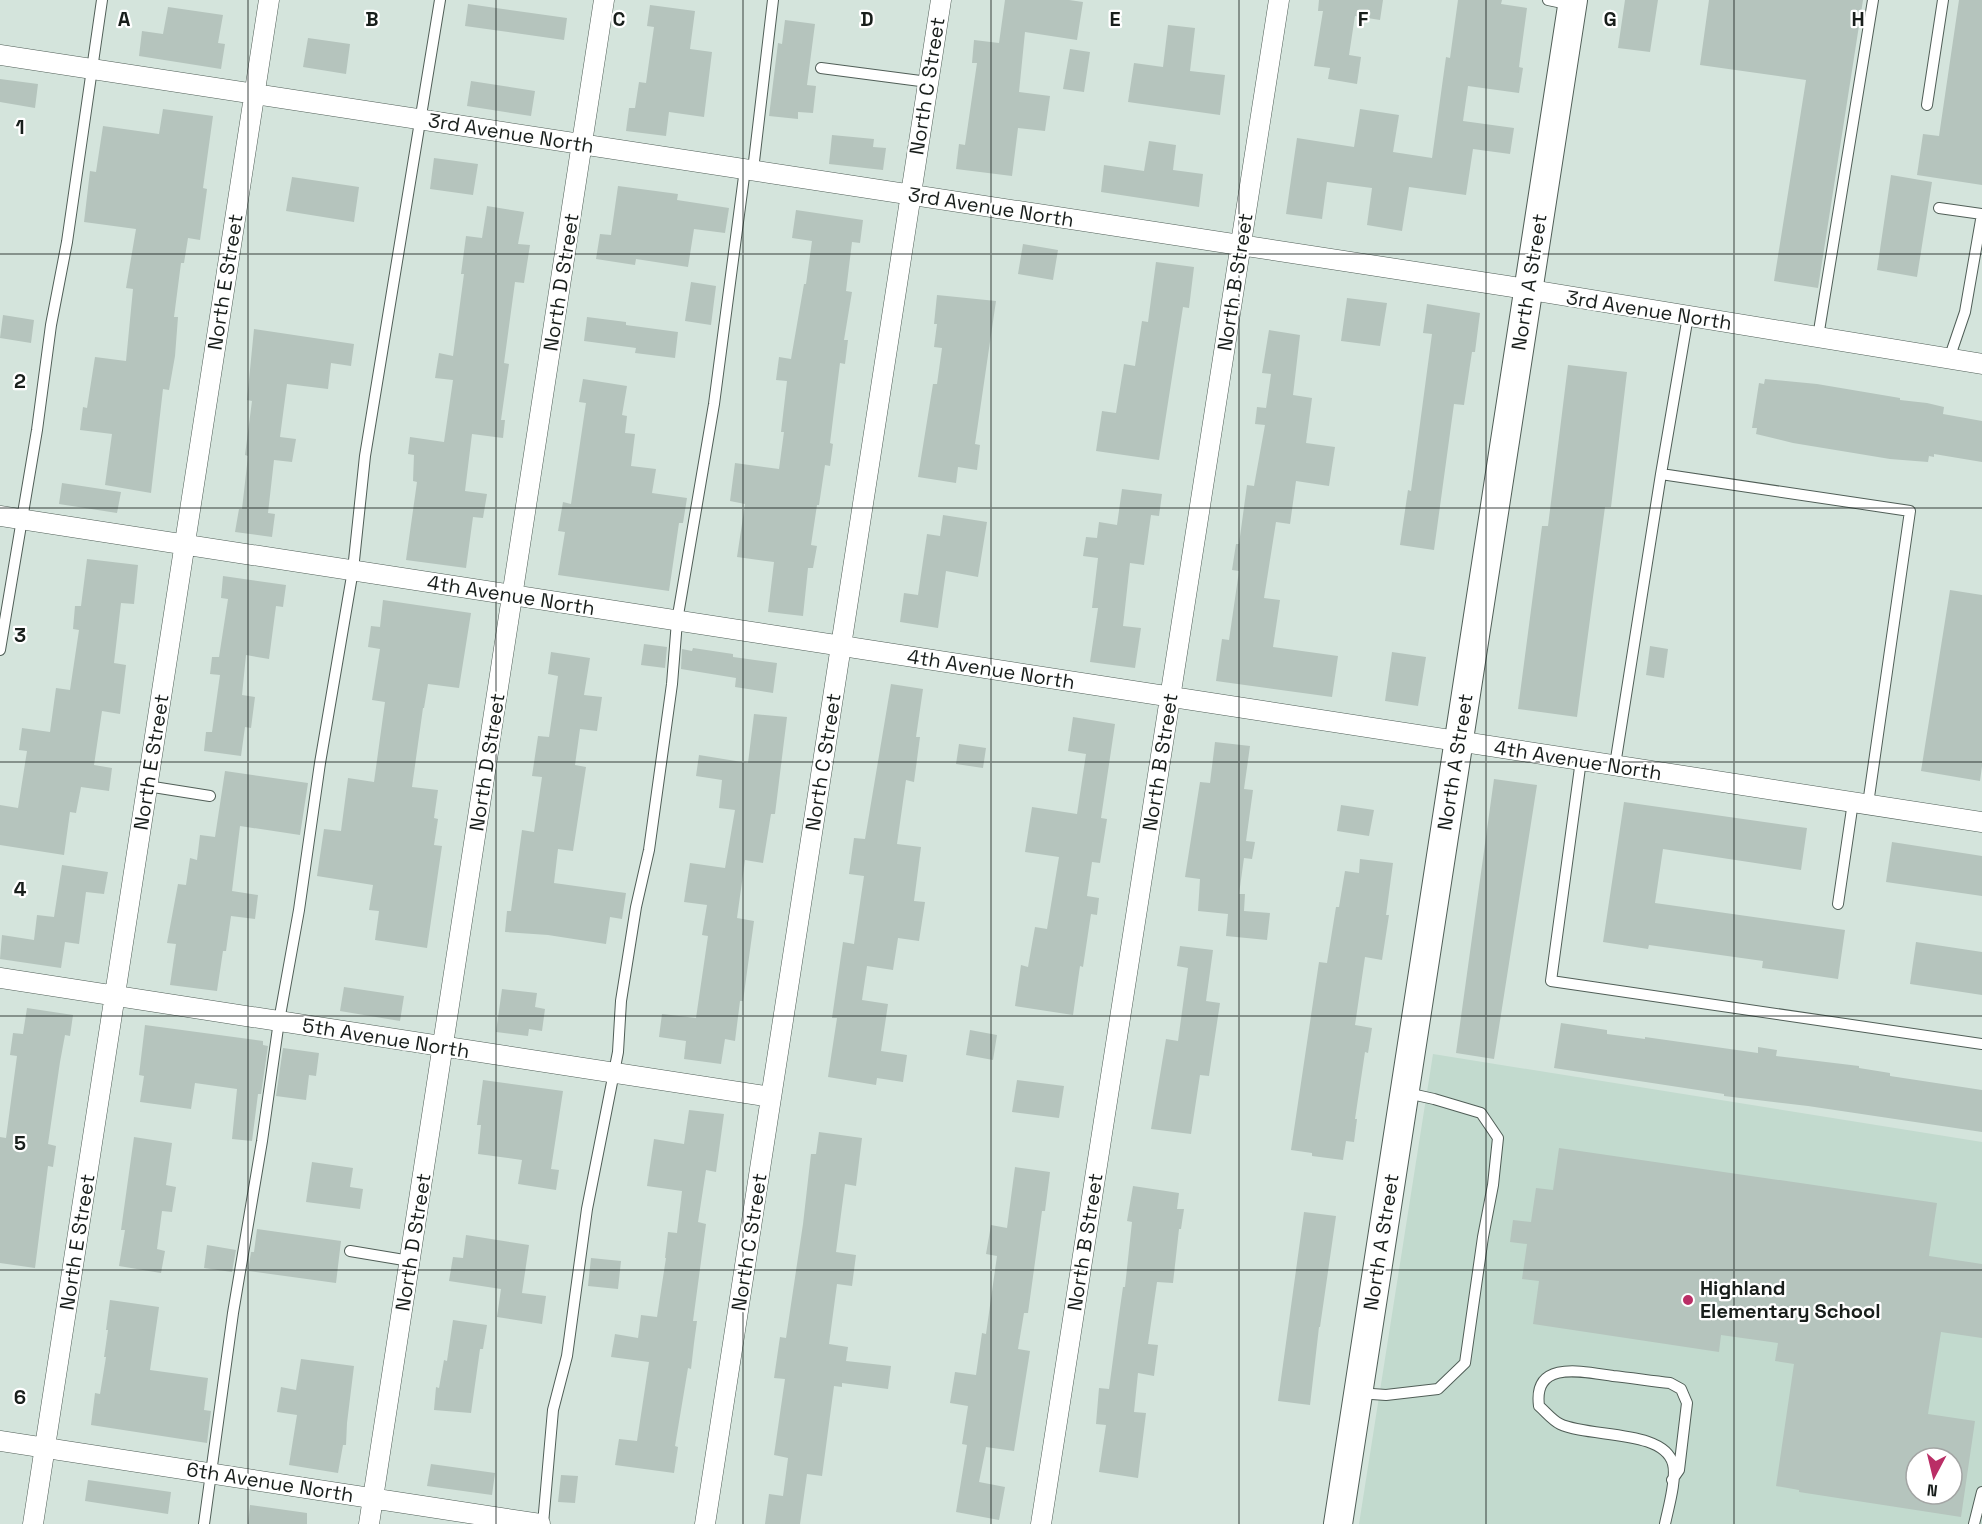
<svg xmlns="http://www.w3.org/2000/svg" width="1982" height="1524" viewBox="0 0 1982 1524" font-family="'Space Grotesk',sans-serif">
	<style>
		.built { fill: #c2dace; fill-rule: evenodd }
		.building { fill: #b5c4bd; fill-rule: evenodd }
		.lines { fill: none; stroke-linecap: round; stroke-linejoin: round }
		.lane-casing { stroke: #505e57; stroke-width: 12 }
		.street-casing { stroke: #505e57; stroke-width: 21 }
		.secondary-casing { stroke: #505e57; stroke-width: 30 }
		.lane { stroke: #fff; stroke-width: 10 }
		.street { stroke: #fff; stroke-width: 20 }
		.secondary { stroke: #fff; stroke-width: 28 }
		.grid { fill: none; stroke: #181e1b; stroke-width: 1.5; stroke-opacity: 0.55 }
		.poi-dot { fill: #ba2e66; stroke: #fff; stroke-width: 2 }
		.labels { text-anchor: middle; stroke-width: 4.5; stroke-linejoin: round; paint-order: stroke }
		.street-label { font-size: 20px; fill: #181e1b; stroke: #fff }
		.poi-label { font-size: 20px; font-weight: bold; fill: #181e1b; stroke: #fff; text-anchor: start }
		.grid-label { font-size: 20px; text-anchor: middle; font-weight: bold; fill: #181e1b; stroke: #fff; stroke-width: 4.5; stroke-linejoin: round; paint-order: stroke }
	</style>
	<rect width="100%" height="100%" fill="#d4e4dc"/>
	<path class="built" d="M1433 1054 1982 1142V1524H1359ZM1916 1458H1952V1494H1916Z"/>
	<path class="building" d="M1005 0H1069L1083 2 1077 40 1025 32 1019 92 1050 96 1045 131 1018 128 1012 176 956 169 959 144 965 145 977 63H972L974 40 999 43Z
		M1319 0H1383L1380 20 1355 16 1349 55 1361 57 1357 84 1328 79 1330 68 1314 66 1323 11H1318Z
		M1458 0H1502L1501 4 1527 8 1519 67 1523 68 1519 93 1468 86 1463 121 1514 128 1510 154 1473 149 1466 195 1409 187 1402 231 1367 225 1372 188 1327 182 1322 219 1286 214 1297 138 1354 147 1360 109 1399 115 1393 152 1432 158 1446 57 1450 58Z
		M1625 0H1658L1650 52 1618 48Z
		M1709 0H1863L1818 288 1774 281 1806 80 1700 65Z
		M1959 0H1982V185L1917 175 1923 134 1939 136Z
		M468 4 567 18 564 40 465 26Z
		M650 5 695 11 690 49 712 52 704 117 669 112 666 136 626 131 629 108H635L639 82 646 83 654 27 647 26Z
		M168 7 223 15 218 43 225 44 221 69 139 56 142 31 163 34Z
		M785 20 815 24 807 85 816 86 813 113 798 112V119L769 116 778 43 782 44Z
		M1168 25 1195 28 1190 71 1225 75 1220 115 1128 102 1134 63 1163 67Z
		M308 38 350 44 346 74 303 67Z
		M1070 49 1090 52 1084 92 1063 89Z
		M0 79 38 84 35 108 0 102Z
		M471 81 535 91 531 116 467 106Z
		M163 109 213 116 203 188 207 189 200 240 188 238 184 263H181L174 317H178L175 356 169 390 163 389 151 493 105 485 112 434 80 430 83 407 87 408 95 357 126 361 133 289 126 288 136 229 84 222 90 171 96 172 103 126 159 134Z
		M832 135 874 139 873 147 886 148 883 170 829 164Z
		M1149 141 1176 145 1173 170 1203 174 1199 207 1101 192 1104 165 1144 171Z
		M434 158 478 164 473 195 430 189Z
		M1891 175 1932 182 1917 277 1877 270Z
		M292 177 359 187 354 222 286 211Z
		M618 186 678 194 677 200 729 208 725 233 694 229 688 267 636 259 635 265 596 259 600 234 611 235Z
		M487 206 524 212 518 244 530 245 524 283 515 282 504 363 509 364 501 420H505L503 438 472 434 465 491 487 494 483 518 473 517 466 568 406 560 417 482 413 481 414 455 408 454 410 437 444 442 453 380 435 378 439 353 453 356 464 274H461L466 236 482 238Z
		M796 210 863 220 860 243 852 242 846 291 852 292 844 340H848L845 364 840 363 830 443 833 444 830 466 825 465 819 505H817L811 545 817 546 813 568H808L803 616 768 612 774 562 737 557 745 504 730 501 735 463 779 469 784 432H781L787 381 776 380 779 357 791 359 804 284H806L812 241 792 238Z
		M1023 244 1058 250 1053 280 1018 274Z
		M1156 262 1194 267 1189 308 1183 307 1159 460 1096 451 1102 411 1116 413 1124 364 1135 366 1142 321 1148 322Z
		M691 282 716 286 711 325 685 321Z
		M937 295 996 301 975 444 980 445 977 470 958 467 956 483 918 477 933 384H937L942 348 934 347 937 324H934Z
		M1347 298 1387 303 1380 346 1341 341Z
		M1427 304 1480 313 1475 352H1472L1464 405 1454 404 1434 550 1400 545 1408 490 1411 491 1432 334 1423 333Z
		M3 315 34 320 31 343 0 338Z
		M587 317 626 322V325L678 332 675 358 635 353 636 348 584 341Z
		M254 329 354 344 351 366 331 363 328 389 287 384 280 437 296 439 292 462 274 460 268 513 275 514 272 537 235 532 239 509H242L248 456 245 455 252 401 247 400Z
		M1269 330 1300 335 1293 395 1312 398 1306 443 1335 447 1329 486 1296 481 1290 524 1276 522 1264 598 1280 600 1273 647 1338 656 1332 697 1216 681 1222 639 1229 640 1239 571 1232 570 1236 544H1239L1247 485 1254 486 1265 425 1255 424 1257 407 1266 408 1271 374 1262 373Z
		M1568 365 1627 372 1611 507H1605L1577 717 1518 709 1542 526H1548Z
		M583 379 627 386 622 415 627 416 625 433 635 434 631 466 656 469 652 493 687 498 683 523H679L669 591 558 575 565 532 558 531 563 502 571 504 586 403 579 402Z
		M1765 379 1817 384 1900 398V400L1927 403 1944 407 1943 414 1982 421V462L1934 454V457L1929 456 1928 462 1890 459 1793 443 1756 434 1757 428H1752L1759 383 1764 384Z
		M62 483 121 492 117 513 59 504Z
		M1122 489 1162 494 1159 516 1151 515 1144 565 1130 563 1123 626 1141 628 1135 668 1090 662 1098 608H1092L1098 558 1083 556 1086 537 1097 538 1099 522 1117 525Z
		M943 515 987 522 978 577 946 571 938 628 900 622 904 593 918 595 927 534 940 536Z
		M87 559 138 565 134 604 121 603 114 663 126 665 120 714 102 711 94 765 112 768 109 791 81 787 76 813 70 812 64 855 0 845V805L18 808 27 751 19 750 22 728 50 732 56 688 70 690 79 630 73 629 75 606H81Z
		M223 576 286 585 283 607 276 606 269 659 246 655 242 695 255 697 251 728 245 727 241 756 204 751 206 732H212L220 675 210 674 212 657H219L228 599 221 598Z
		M1950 590 1982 595V766L1980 781 1921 771Z
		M383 600 471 613 459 688 428 684 424 708H423L412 787 438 790 434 818 438 819 434 845 442 846 427 948 375 940 379 911 369 910 373 885 317 876 324 829 341 831 348 778 374 782 385 702 372 700 380 649 368 647 371 626 380 627Z
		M644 644 667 647 665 668 641 665Z
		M1650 646 1668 649 1664 678 1646 675Z
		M693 648 733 654V657L777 663 773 693 735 687 736 678 681 669 682 649 692 651Z
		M551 652 590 658 584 695 602 697 597 731 580 729 575 765 586 767 573 851 558 849 554 883 626 893 622 919 610 917 606 944 548 935 505 932 507 911H511L522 830 534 832 542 777 532 776 538 736 549 737 558 676 548 674Z
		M1392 652 1426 657 1418 706 1385 701Z
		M891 684 923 689 916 737H920L914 782 906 780 897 844 921 847 914 901 925 902 919 941 898 938 893 970 867 966 862 1000 888 1004 881 1051 907 1055 903 1082 877 1078 876 1085 828 1077 837 1018H832L843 942 854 944 864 876 849 874 854 838 865 839Z
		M754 714 787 717 775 814H771L763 863 745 860 737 918 754 921 743 1001H740L735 1041 725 1039 721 1064 684 1059 686 1041 659 1037 662 1014 696 1018 708 936 702 935 707 905 684 902 690 863 725 868 735 810 719 808 722 780 696 776 699 755 748 763Z
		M1073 717 1115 724 1101 818 1107 819 1100 863 1092 862 1087 896 1099 898 1097 915 1091 914 1083 967 1080 966 1073 1015 1015 1006 1021 965 1028 967 1035 927 1047 929 1059 857 1025 852 1032 807 1077 814 1086 754 1068 751Z
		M1215 742 1250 746 1244 789 1253 790 1246 841 1255 842 1252 859 1244 858 1239 894H1245L1244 911 1270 913 1267 940 1226 936 1228 914 1198 911 1200 879 1185 877 1200 782 1210 783Z
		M959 744 986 748 983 768 956 764Z
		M225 771 308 783 300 835 240 826 232 891 258 895 255 919 231 916 226 951H223L217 991 170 985 176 944 167 943 178 884 186 885 190 858 197 860 200 835 215 837Z
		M1494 779 1537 785 1494 1059 1456 1053Z
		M1624 802 1807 828 1801 870 1663 849 1655 903 1845 930 1838 979 1762 968 1763 961 1649 945 1648 949 1603 942Z
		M1341 805 1374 810 1369 836 1337 831Z
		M1892 842 1982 856V896L1886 882Z
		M1360 859 1393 863 1386 915H1389L1382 960 1365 957 1355 1025 1372 1028 1368 1053 1365 1052 1355 1119H1357L1354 1142 1346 1141 1343 1160 1312 1156V1153L1291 1150 1319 962 1327 963 1336 907H1339L1345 871 1359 873Z
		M62 865 108 872 104 894 86 892 79 944 65 942 61 968 0 959 2 935 34 940 37 915 54 917Z
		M1916 942 1982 952V995L1910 984Z
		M1180 946 1213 950 1206 1001 1220 1003 1209 1076 1200 1075 1191 1134 1151 1129 1166 1039 1178 1041 1188 968 1177 966Z
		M344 987 404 996 400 1021 340 1011Z
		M502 989 537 993 535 1007 545 1009 542 1031 529 1029 528 1036 496 1032Z
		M27 1008 73 1015 70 1036 65 1035 60 1062 48 1144 56 1146 53 1167 48 1166 35 1268 0 1263V1137L6 1138 17 1056 10 1055 13 1033 23 1034Z
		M1561 1023 1607 1030V1034L1645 1039V1037L1758 1053V1047L1777 1050 1776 1056 1859 1066V1068L1890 1073V1076L1982 1090V1132L1808 1106 1724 1096V1094L1554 1068Z
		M145 1025 263 1041V1045L268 1046 261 1094H258L252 1141 232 1139 237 1089 195 1083 191 1109 140 1102 144 1076 139 1075Z
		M970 1030 997 1035 993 1060 966 1055Z
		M283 1048 319 1053 316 1076 309 1075 306 1100 276 1096Z
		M483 1080 563 1091 551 1169 559 1170 556 1190 518 1184 522 1160 478 1154 481 1125H477Z
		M1017 1080 1064 1086 1059 1118 1012 1112Z
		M689 1110 724 1114 716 1172 706 1170 698 1222 706 1224 693 1321H697L694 1343 691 1369 688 1368 675 1446 678 1447 674 1473 615 1465 619 1439 637 1441 649 1362 611 1357 615 1334 638 1338 641 1315 657 1317 666 1258H665L668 1232 677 1233 682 1191 647 1186 654 1139 684 1144Z
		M819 1132 862 1138 856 1186 845 1184 836 1252 856 1255 852 1286 837 1284 829 1344 848 1347 846 1361 891 1366 888 1389 842 1383V1387L834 1386 822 1476 807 1474 800 1524H765L769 1494 783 1496 788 1458 774 1455 785 1379 774 1378 780 1337 786 1338 803 1224 811 1154H816Z
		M134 1137 172 1143 166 1185 176 1187 172 1212 162 1211 157 1249 165 1251 161 1273 119 1266 125 1230H121Z
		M1559 1148 1937 1203 1929 1256 1982 1264V1338L1941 1332 1928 1414 1975 1421 1961 1517 1799 1492V1490L1776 1486 1794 1364 1775 1361 1778 1343 1721 1335 1719 1352 1533 1324 1539 1281 1522 1279 1527 1244 1510 1242 1513 1220 1531 1222 1536 1188 1553 1190ZM1916 1458H1952V1494H1916Z
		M312 1162 353 1168 350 1187 363 1189 360 1209 306 1202Z
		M1015 1167 1050 1172 1045 1211H1042L1028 1313H1024L1018 1349 1030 1351 1014 1451 986 1447 979 1482 1005 1487 999 1520 956 1512 967 1445 962 1444 968 1406 950 1403 955 1372 976 1375 982 1333 986 1334 997 1256 986 1254 991 1225 1007 1228Z
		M1133 1186 1179 1193 1177 1209H1184L1181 1229H1179L1173 1283 1157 1282 1148 1344 1158 1345 1154 1376 1138 1373 1134 1412 1146 1413 1138 1478 1099 1472 1106 1425 1096 1424 1099 1388 1109 1389 1118 1322 1123 1287H1125L1132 1222 1127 1221Z
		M1304 1212 1336 1216 1320 1327H1319L1310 1405 1278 1401Z
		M257 1229 341 1241 336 1283 248 1271 251 1252H254Z
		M466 1235 529 1245 522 1293 546 1296 542 1324 497 1317 501 1289 449 1281 453 1257 463 1258Z
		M207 1245 236 1250 232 1272 204 1268Z
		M591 1258 621 1261 618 1289 588 1286Z
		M110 1300 159 1307 150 1370 208 1378 204 1410 211 1411 207 1443 91 1425 95 1393 100 1394 106 1357H104L108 1330H106Z
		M453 1320 487 1325 483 1349H480L471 1413 434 1410 436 1387 439 1388 444 1360 447 1361Z
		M301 1359 354 1366 347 1423 346 1445H343L338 1473 289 1465 297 1415 277 1412 281 1387 296 1390Z
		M431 1464 495 1473 492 1495 427 1486Z
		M561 1475 578 1476 575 1503 558 1502Z
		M88 1480 171 1492 168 1514 85 1501Z
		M250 1505 307 1513V1524H248Z"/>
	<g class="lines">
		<g class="lane-casing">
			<path id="lane" d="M1548 0 1572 5
				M821 68 928 82
				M1927 105 1943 0
				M753 170 773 0
				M1939 208 1982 214 1965 312 1949 359
				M1818 337 1873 0
				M1661 474 1688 316
				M0 650 37 430 51 325 67 242 102 0
				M1581 760 1551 981 1982 1044
				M1615 765 1661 474 1910 511 1868 804
				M147 786 210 796
				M1838 904 1853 802
				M350 1251 410 1261
				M1358 1393 1386 1395 1438 1389 1465 1363 1483 1237 1493 1185 1498 1138 1481 1113 1434 1099 1407 1093
				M204 1524 233 1313 262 1141 279 1021 299 910 320 763 353 570 365 456 440 0
				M543 1524 553 1410 567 1356 587 1209 618 1052 621 1001 636 907 649 850 672 684 677 621 714 404 745 169
				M1665 1524C1668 1509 1677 1479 1673 1464 1664 1429 1589 1438 1560 1424 1552 1420 1546 1412 1539 1406 1533 1359 1584 1372 1613 1376 1632 1378 1651 1381 1670 1383L1681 1389 1687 1403 1679 1470 1672 1480
				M1974 1524 1982 1492"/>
		</g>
		<g class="street-casing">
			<path id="street" d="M0 55 1507 286 1982 364
				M0 516 1982 822
				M0 978 771 1097
				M0 1441 540 1524
				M33 1524 269 0
				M369 1524 604 0
				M705 1524 941 0
				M1041 1524 1279 0"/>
		</g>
		<g class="secondary-casing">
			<path id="secondary" d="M1338 1524 1573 0"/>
		</g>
		<use href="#lane" class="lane"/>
		<use href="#street" class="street"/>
		<use href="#secondary" class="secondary"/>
	</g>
	<path class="grid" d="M248 0V1524M496 0V1524M743 0V1524M991 0V1524M1239 0V1524M1486 0V1524M1734 0V1524M0 254H1982M0 508H1982M0 762H1982M0 1016H1982M0 1270H1982"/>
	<circle class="poi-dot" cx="1688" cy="1300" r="6"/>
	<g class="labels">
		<g class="street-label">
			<text transform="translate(927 86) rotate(-81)" y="7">North C Street</text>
			<text transform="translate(511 133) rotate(9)" y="7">3rd Avenue North</text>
			<text transform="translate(991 207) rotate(9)" y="7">3rd Avenue North</text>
			<text transform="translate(225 282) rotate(-81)" y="7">North E Street</text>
			<text transform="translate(561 282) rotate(-81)" y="7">North D Street</text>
			<text transform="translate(1235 282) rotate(-81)" y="7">North B Street</text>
			<text transform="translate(1529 282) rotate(-81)" y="7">North A Street</text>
			<text transform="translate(1649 310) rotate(9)" y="7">3rd Avenue North</text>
			<text transform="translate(511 595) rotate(9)" y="7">4th Avenue North</text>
			<text transform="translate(991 669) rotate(9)" y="7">4th Avenue North</text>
			<text transform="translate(1578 760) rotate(9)" y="7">4th Avenue North</text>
			<text transform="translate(151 762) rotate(-81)" y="7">North E Street</text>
			<text transform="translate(487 762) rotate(-81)" y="7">North D Street</text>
			<text transform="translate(823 762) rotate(-81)" y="7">North C Street</text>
			<text transform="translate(1160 762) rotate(-81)" y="7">North B Street</text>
			<text transform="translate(1455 762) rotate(-81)" y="7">North A Street</text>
			<text transform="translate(386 1038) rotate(9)" y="7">5th Avenue North</text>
			<text transform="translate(77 1242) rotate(-81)" y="7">North E Street</text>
			<text transform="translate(413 1242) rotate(-81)" y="7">North D Street</text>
			<text transform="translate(749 1242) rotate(-81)" y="7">North C Street</text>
			<text transform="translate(1085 1242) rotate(-81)" y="7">North B Street</text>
			<text transform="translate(1381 1242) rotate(-81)" y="7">North A Street</text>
			<text transform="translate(270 1482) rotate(9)" y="7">6th Avenue North</text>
		</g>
		<g class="poi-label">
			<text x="1700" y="1295">Highland<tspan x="1700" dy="23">Elementary School</tspan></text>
		</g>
	</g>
	<g class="grid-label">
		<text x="124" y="26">A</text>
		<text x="372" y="26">B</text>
		<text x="619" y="26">C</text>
		<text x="867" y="26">D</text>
		<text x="1115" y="26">E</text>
		<text x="1363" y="26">F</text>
		<text x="1610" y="26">G</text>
		<text x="1858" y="26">H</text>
		<text x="20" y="134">1</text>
		<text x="20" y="388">2</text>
		<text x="20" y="642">3</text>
		<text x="20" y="896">4</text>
		<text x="20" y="1150">5</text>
		<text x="20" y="1404">6</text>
	</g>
	<g transform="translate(1934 1476) rotate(187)"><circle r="28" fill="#ffffff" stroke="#a3a5a4" stroke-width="1.5"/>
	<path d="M0-4.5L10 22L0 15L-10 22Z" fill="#ba2e66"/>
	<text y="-9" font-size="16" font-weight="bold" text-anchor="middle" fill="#181e1b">N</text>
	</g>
</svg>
